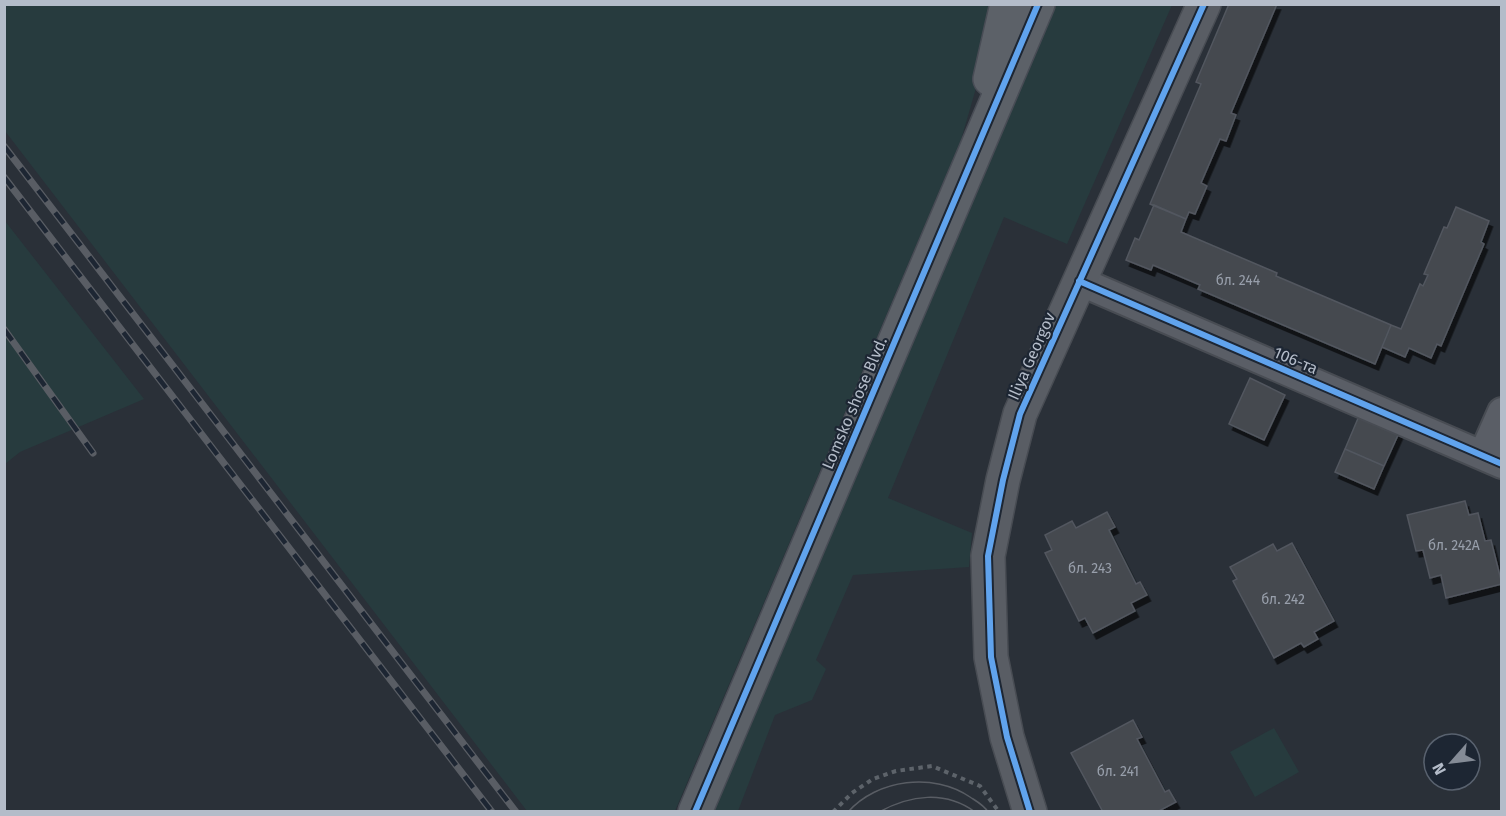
<svg xmlns="http://www.w3.org/2000/svg" width="1506" height="816" viewBox="0 0 1506 816" font-family="'Fira Sans',sans-serif">
	<style>
		.green { fill: #273b3e }
		.building { fill: #444950; stroke: #52575f; stroke-width: 1.5; filter: url(#shadow) }
		.lines { fill: none; stroke-linecap: round; stroke-linejoin: round }
		.street-casing { stroke: #484c53; stroke-width: 32 }
		.secondary-casing { stroke: #484c53; stroke-width: 36 }
		.primary-casing { stroke: #484c55; stroke-width: 36 }
		.path { stroke: #5d636a; stroke-width: 4; stroke-dasharray: 4.5 4.5; stroke-linecap: butt }
		.street { stroke: #5a5e66; stroke-width: 28 }
		.secondary { stroke: #595d64; stroke-width: 33 }
		.primary { stroke: #5c6168; stroke-width: 33 }
		.tram { stroke: #595d64; stroke-width: 1.5 }
		.rail-casing { stroke: #595d64; stroke-width: 7 }
		.rail { stroke: #1d2633; stroke-width: 4.5; stroke-dasharray: 14; stroke-linecap: butt }
		.cycleway-casing { stroke: #1d2633; stroke-width: 10 }
		.cycleway { stroke: #60a3ed; stroke-width: 6 }
		.labels { text-anchor: middle; stroke-width: 4.5; stroke-linejoin: round; paint-order: stroke }
		.number-label { font-size: 14px; fill: #989fab }
		.street-label { font-size: 16px; fill: #b4bcc9; stroke: #1d2633 }
	</style>
	<defs>
		<filter id="shadow"><feDropShadow dx="3.5" dy="6" stdDeviation="0" flood-color="#0009"/></filter>
	</defs>
	<rect width="100%" height="100%" fill="#2a3038"/>
	<path class="green" d="M5 5H990L976 88 961 140 675 811H527L5 131Z
		M1053 5H1172L1067 244 1004 217 888 498 972 533 969 567 853 575 816 660 826 669 812 700 775 715 738 811 713 812Z
		M5 221 144 399 20 452 5 464Z
		M1274 728 1299 772 1255 797 1230 752Z"/>
	<path class="building" d="M1229 4H1277L1231 113 1236 115 1226 141 1220 139 1201 183 1207 186 1195 214 1189 212 1186 219 1150 204 1201 84 1196 82Z
		M1154 205 1186 219 1181 232 1277 273 1276 276 1391 325 1375 364 1198 289 1200 285 1153 265 1151 270 1126 260 1135 238 1139 240Z
		M1456 207 1489 221 1481 242 1484 244 1441 346 1437 344 1431 358 1409 348 1405 357 1382 347 1391 325 1401 329 1420 284 1423 286 1428 275 1424 274 1444 227 1447 228Z
		M1250 378 1285 395 1264 440 1229 424Z
		M1359 416 1399 433 1384 466 1345 449Z
		M1345 449 1384 466 1374 489 1335 472Z
		M1465 501 1469 515 1478 513 1485 541 1491 540 1502 584 1446 598 1441 575 1430 578 1423 550 1416 551 1407 515Z
		M1107 512 1115 527 1109 530 1136 584 1140 582 1147 595 1131 603 1135 611 1093 633 1085 618 1079 621 1045 553 1052 550 1045 535 1072 521 1076 528Z
		M1292 543 1334 621 1314 632 1318 639 1304 647 1301 643 1274 658 1233 581 1237 579 1230 567 1273 544 1277 551Z
		M1133 720 1142 737 1137 739 1165 792 1169 790 1176 802 1157 812H1103L1071 753Z"/>
	<g class="lines">
		<g class="street-casing">
			<path id="street" d="M1079 281 1502 464
				M1483 455 1502 412"/>
		</g>
		<g class="secondary-casing">
			<path id="secondary" d="M1030 812 1007 737 991 657 988 556 1003 480 1020 414 1204 4"/>
		</g>
		<g class="primary-casing">
			<path id="primary" d="M990 79 1007 4
				M695 812 1038 4"/>
		</g>
		<path class="path" d="M833 812 852 793 873 779 896 771 932 766 980 786 999 812"/>
		<use href="#street" class="street"/>
		<use href="#secondary" class="secondary"/>
		<use href="#primary" class="primary"/>
		<path class="tram" d="M848 812C877 779 934 772 970 797 976 801 984 805 988 812
			M879 812C910 795 945 790 975 812"/>
		<g class="rail-casing">
			<path id="rail" d="M4 146 516 812
				M4 177 492 812
				M4 329 93 453"/>
		</g>
		<use href="#rail" class="rail"/>
		<g class="cycleway-casing">
			<path id="cycleway" d="M1079 281 1502 464
				M695 812 1038 4
				M1030 812 1007 737 991 657 988 556 1003 480 1020 414 1204 4"/>
		</g>
		<use href="#cycleway" class="cycleway"/>
	</g>
	<g class="labels">
		<g class="number-label">
			<text x="1238" y="285">бл. 244</text>
			<text x="1454" y="550">бл. 242А</text>
			<text x="1090" y="573">бл. 243</text>
			<text x="1283" y="604">бл. 242</text>
			<text x="1118" y="776">бл. 241</text>
		</g>
		<g class="street-label">
			<text transform="translate(1031 356) rotate(-66)" y="6">Iliya Georgov</text>
			<text transform="translate(1296 360) rotate(23)" y="6">106-та</text>
			<text transform="translate(854 403) rotate(-67)" y="6">Lomsko shose Blvd.</text>
		</g>
	</g>
	<rect width="1506" height="816" fill="none" stroke="#b4bcc9" stroke-width="12"/>
	<g transform="translate(1452 762) rotate(242)"><circle r="28" fill="#1d2633" stroke="#59626f" stroke-width="1.5"/>
	<path d="M0-4.5L10 22L0 15L-10 22Z" fill="#848b96"/>
	<text y="-9" font-size="16" font-weight="bold" text-anchor="middle" fill="#b4bcc9">N</text>
	</g>
</svg>
